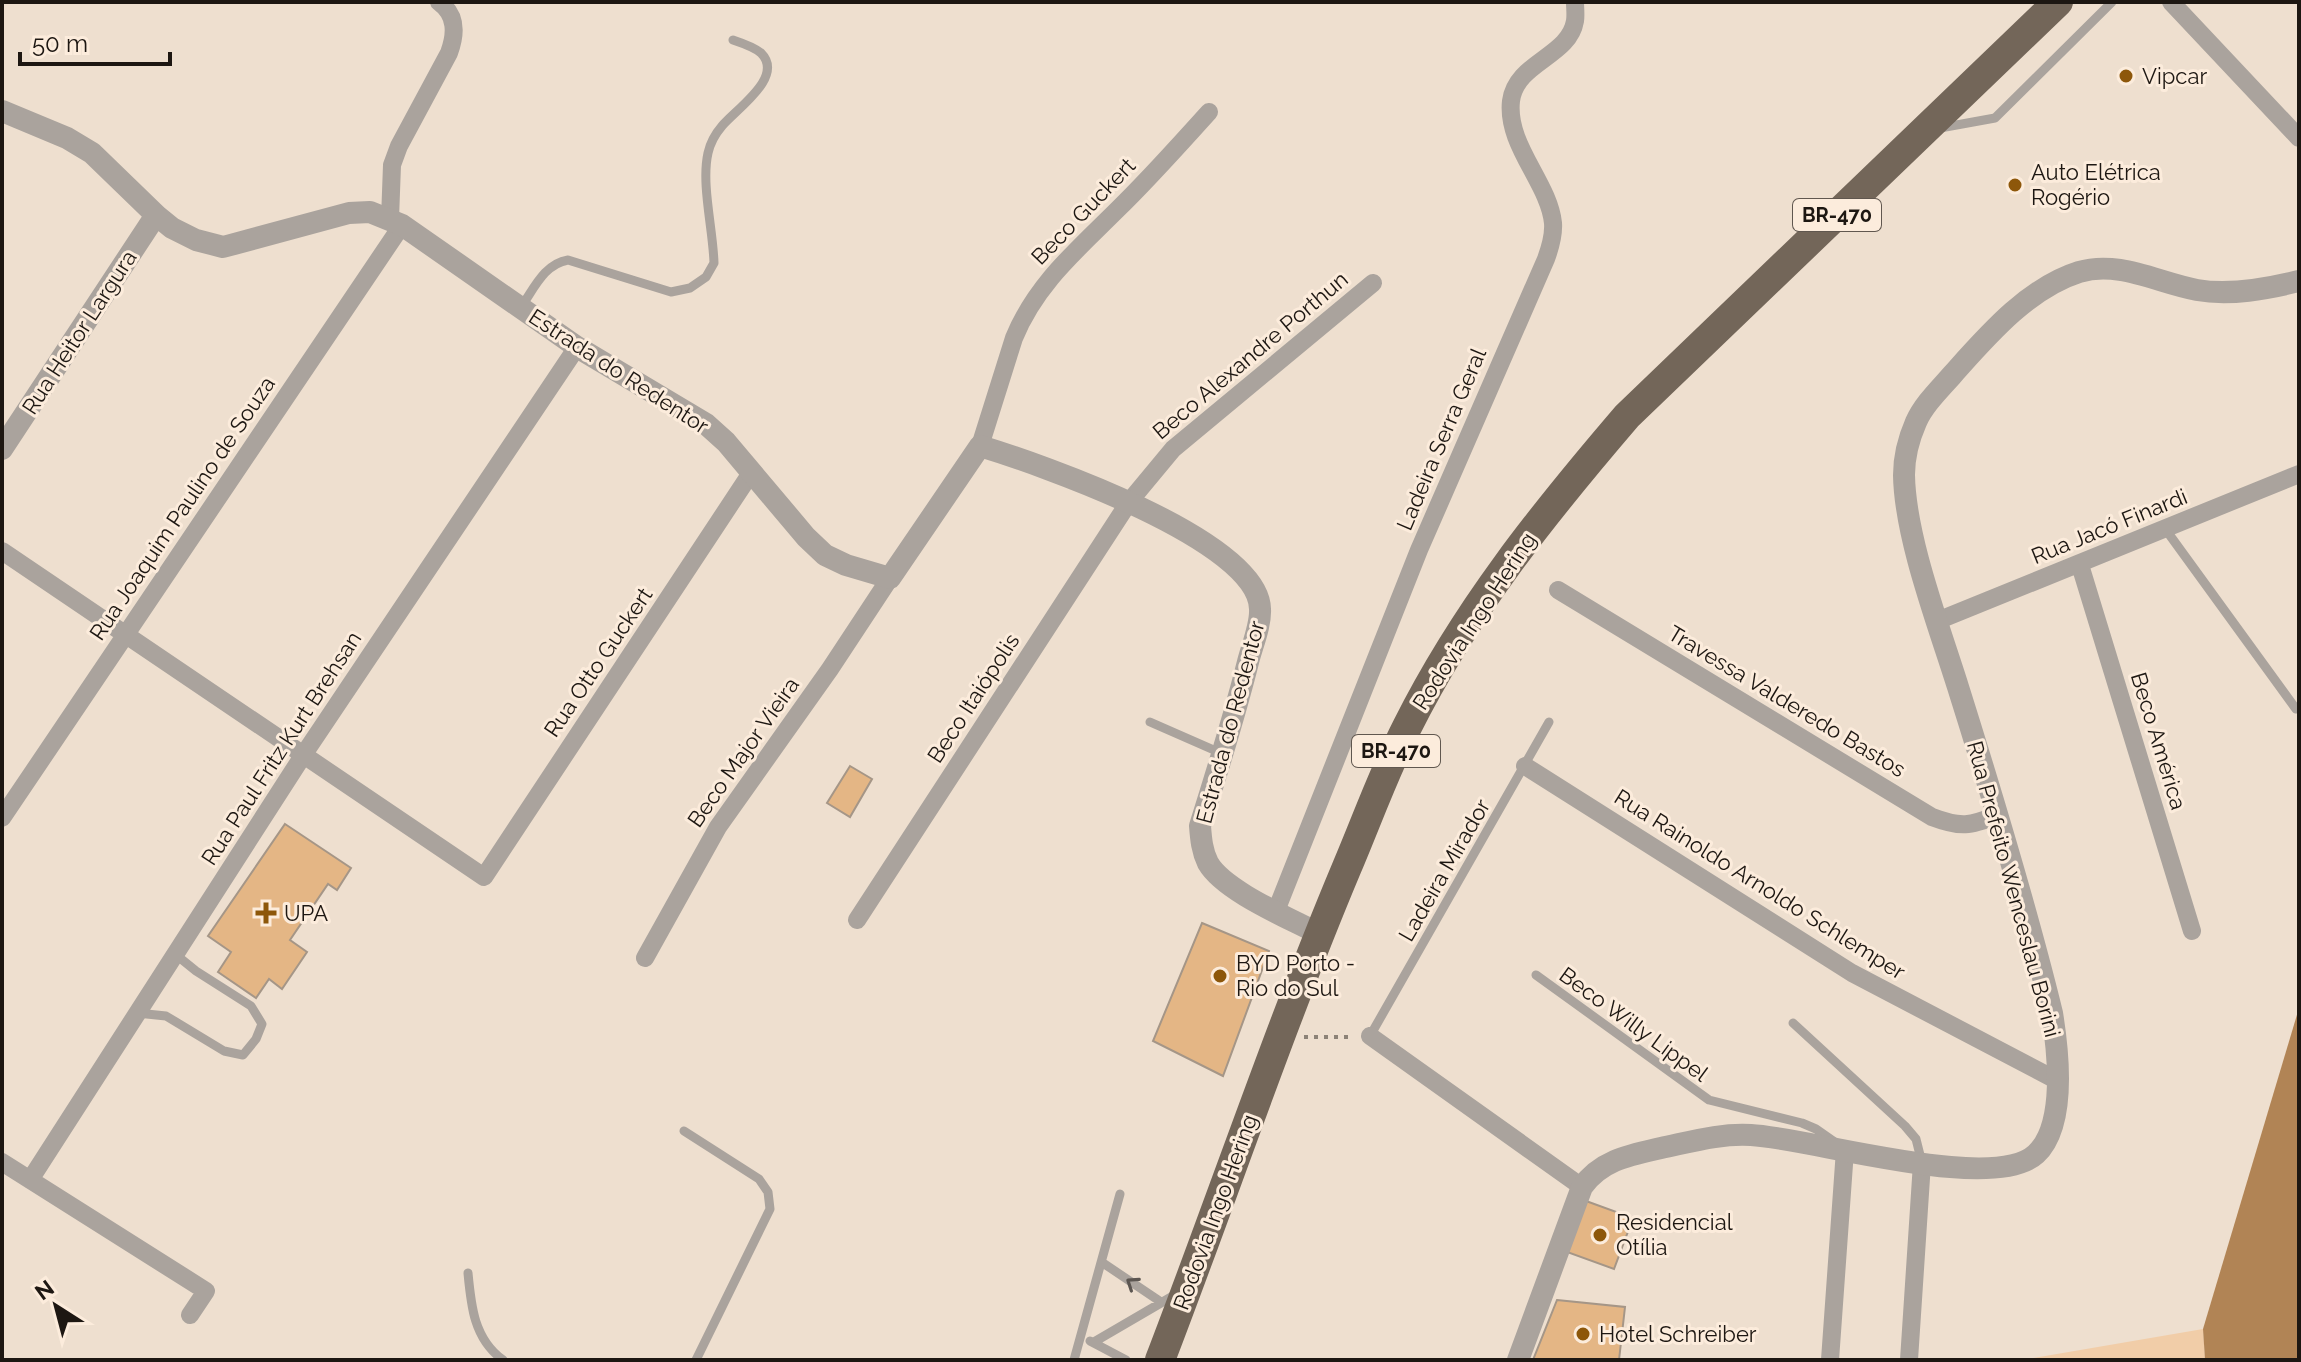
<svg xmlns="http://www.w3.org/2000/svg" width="2301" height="1362" viewBox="0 0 2301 1362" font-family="Raleway,sans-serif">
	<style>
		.green { fill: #f1cda8 }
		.water { fill: #b18455 }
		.building { fill: #e4b685; stroke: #a59687; stroke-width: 2 }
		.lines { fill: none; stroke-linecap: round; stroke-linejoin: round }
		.path { stroke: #8c8277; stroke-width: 4; stroke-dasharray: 4 6; stroke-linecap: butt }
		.service { stroke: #aaa39d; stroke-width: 9 }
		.minor { stroke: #aaa39d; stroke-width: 18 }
		.tertiary { stroke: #aaa39d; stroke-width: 22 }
		.trunk { stroke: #736659; stroke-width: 30 }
		.oneway { stroke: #5c5651 }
		.poi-dot { fill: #8d570a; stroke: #fcecdc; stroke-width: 3 }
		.labels { text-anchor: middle; stroke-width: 6; stroke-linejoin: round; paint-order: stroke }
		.shield { fill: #fcecdc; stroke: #60574f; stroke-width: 2 }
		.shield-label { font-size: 20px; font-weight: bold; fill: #1d1712 }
		.poi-label { font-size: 22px; fill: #1d1712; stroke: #fcecdc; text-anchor: start }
		.street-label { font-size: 22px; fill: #1d1712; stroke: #fcecdc }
	</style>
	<rect width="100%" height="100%" fill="#eedfcf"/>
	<path class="green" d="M2203 1329 2205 1360H2027L2028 1359Z"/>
	<path class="water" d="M2299 1008V1360H2205L2203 1329Z"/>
	<path class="building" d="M850 766 872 779 850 817 827 803Z
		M285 824 351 868 337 890 328 884 290 940 307 952 282 989 269 979 256 998 218 972 231 952 208 936Z
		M1202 923 1269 951 1223 1076 1153 1041Z
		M1586 1201 1633 1218 1614 1269 1567 1252Z
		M1557 1300 1625 1307 1619 1360H1533Z"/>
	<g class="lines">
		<path class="path" d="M1304 1037H1351"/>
		<path class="service" d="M1940 128 1995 118 2112 2
			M521 307C534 289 544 264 568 260L671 292 690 288 706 277 714 263C713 229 701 184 708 153 710 144 716 133 722 126 736 109 785 77 761 53 754 47 742 43 733 40
			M2166 530 2296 709
			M1150 722 1223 754
			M1536 975 1709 1100 1802 1123 1816 1129 1836 1143
			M137 1013 166 1016 224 1051 243 1055 256 1039 262 1024 251 1006 196 971 175 954
			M1793 1023 1905 1126 1916 1139 1922 1163
			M1370 1036 1549 722
			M684 1131 759 1179 768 1192 770 1209 696 1360
			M1103 1263 1161 1302
			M468 1273C471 1306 474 1339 503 1360
			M1090 1341 1126 1360
			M1094 1342 1178 1293
			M1074 1360 1120 1194"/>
		<path class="minor" d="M2171 2 2299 138
			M390 219 392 165 399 146 449 53C456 34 457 15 439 2
			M980 446 1014 338C1036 284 1077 250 1117 210 1149 179 1179 145 1209 112
			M2 551 484 877 751 473
			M2080 565 2192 931
			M1558 590 1932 817C1961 828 1970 826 1998 815
			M1937 621 2299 474
			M1525 766 1852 973 2058 1081
			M2 818 402 225
			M1276 911 1419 550 1546 259C1550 248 1554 236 1553 223 1549 183 1506 145 1511 101 1516 62 1569 57 1575 21 1576 15 1575 8 1575 2
			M857 920 1129 502 1173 449 1373 283
			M645 958 718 827 830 669 890 578
			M1370 1036 1582 1187
			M2 1162 206 1291 190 1315
			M30 1180 304 754 577 347
			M1830 1360 1845 1150
			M1909 1360 1922 1163"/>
		<path class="tertiary" d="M2 111 67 138 92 153 156 215 172 228 196 240 223 247 349 213 370 212 402 225 577 347 706 424 726 442 806 537 825 555 846 565 890 578 980 446C1039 464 1259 540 1260 609 1261 625 1252 646 1248 662 1234 718 1217 772 1200 826 1201 839 1202 851 1208 863 1224 891 1289 918 1319 934
			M2 449 156 215
			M1518 1360 1582 1187C1601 1160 1630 1155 1661 1148 1690 1142 1721 1133 1751 1135 1811 1138 1993 1194 2036 1154 2067 1125 2058 1050 2052 1013 2025 903 1992 795 1958 687 1939 626 1905 538 1904 475 1904 458 1909 438 1916 422 1924 404 1940 389 1953 374 1987 336 2028 288 2079 272 2119 260 2158 283 2197 290 2230 296 2267 289 2299 281"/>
		<path class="trunk" d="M1160 1360C1223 1196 1279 1029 1347 867 1367 820 1384 772 1407 727 1465 611 1543 514 1627 416L2058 2"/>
	</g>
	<defs><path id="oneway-chevron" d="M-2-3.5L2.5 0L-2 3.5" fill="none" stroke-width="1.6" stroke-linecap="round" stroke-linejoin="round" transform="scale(2)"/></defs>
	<use class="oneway" href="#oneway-chevron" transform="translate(1132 1283) rotate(-146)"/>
	<g class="poi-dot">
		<circle cx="2126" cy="76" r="8"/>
		<circle cx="2015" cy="185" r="8"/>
		<path d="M262 901h8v8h8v8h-8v8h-8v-8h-8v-8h8z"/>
		<circle cx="1220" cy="976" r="8"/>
		<circle cx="1600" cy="1235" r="8"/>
		<circle cx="1583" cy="1334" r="8"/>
	</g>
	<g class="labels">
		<g class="shield">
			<rect x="1793" y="199" width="88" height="32" rx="6"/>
			<rect x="1352" y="735" width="88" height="32" rx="6"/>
		</g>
		<g class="shield-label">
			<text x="1837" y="222">BR-470</text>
			<text x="1396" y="758">BR-470</text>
		</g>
		<g class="poi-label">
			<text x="2142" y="84">Vipcar</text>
			<text x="2031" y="180">Auto Elétrica<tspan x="2031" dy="25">Rogério</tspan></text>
			<text x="284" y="921">UPA</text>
			<text x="1236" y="971">BYD Porto -<tspan x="1236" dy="25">Rio do Sul</tspan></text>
			<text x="1616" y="1230">Residencial<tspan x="1616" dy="25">Otília</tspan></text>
			<text x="1599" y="1342">Hotel Schreiber</text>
		</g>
		<g class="street-label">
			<text transform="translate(1083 211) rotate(-46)" y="8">Beco Guckert</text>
			<text transform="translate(79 332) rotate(-57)" y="8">Rua Heitor Largura</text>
			<text transform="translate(1250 355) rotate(-40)" y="8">Beco Alexandre Porthun</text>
			<text transform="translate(619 371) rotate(33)" y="8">Estrada do Redentor</text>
			<text transform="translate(1441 439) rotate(-67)" y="8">Ladeira Serra Geral</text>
			<text transform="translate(182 508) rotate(-56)" y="8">Rua Joaquim Paulino de Souza</text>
			<text transform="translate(2109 526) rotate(-22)" y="8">Rua Jacó Finardi</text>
			<text transform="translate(1474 621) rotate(-57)" y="8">Rodovia Ingo Hering</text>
			<text transform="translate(598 662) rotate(-56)" y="8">Rua Otto Guckert</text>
			<text transform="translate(973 698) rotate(-57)" y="8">Beco Itaiópolis</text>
			<text transform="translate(1787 701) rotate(31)" y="8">Travessa Valderedo Bastos</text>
			<text transform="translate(1230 722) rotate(-75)" y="8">Estrada do Redentor</text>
			<text transform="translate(2159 741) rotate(73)" y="8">Beco América</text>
			<text transform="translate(281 748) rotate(-57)" y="8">Rua Paul Fritz Kurt Brehsan</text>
			<text transform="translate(743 752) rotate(-55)" y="8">Beco Major Vieira</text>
			<text transform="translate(1444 870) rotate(-60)" y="8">Ladeira Mirador</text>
			<text transform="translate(1760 884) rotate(32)" y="8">Rua Rainoldo Arnoldo Schlemper</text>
			<text transform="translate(2014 889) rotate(75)" y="8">Rua Prefeito Wenceslau Borini</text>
			<text transform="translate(1634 1024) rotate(36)" y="8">Beco Willy Lippel</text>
			<text transform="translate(1215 1212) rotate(-70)" y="8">Rodovia Ingo Hering</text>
		</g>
	</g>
	<rect width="2301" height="1362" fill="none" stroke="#1d1712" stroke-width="8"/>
	<g transform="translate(56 1306) rotate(324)" stroke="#fcecdc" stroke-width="6" paint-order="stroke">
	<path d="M0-6L14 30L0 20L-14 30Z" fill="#1d1712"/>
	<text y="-12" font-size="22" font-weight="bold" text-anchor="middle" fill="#1d1712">N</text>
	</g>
	<path d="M20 52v12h150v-12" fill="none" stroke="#1d1712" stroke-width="4"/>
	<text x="32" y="52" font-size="24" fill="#1d1712" stroke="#fcecdc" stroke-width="6" paint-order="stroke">50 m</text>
</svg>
